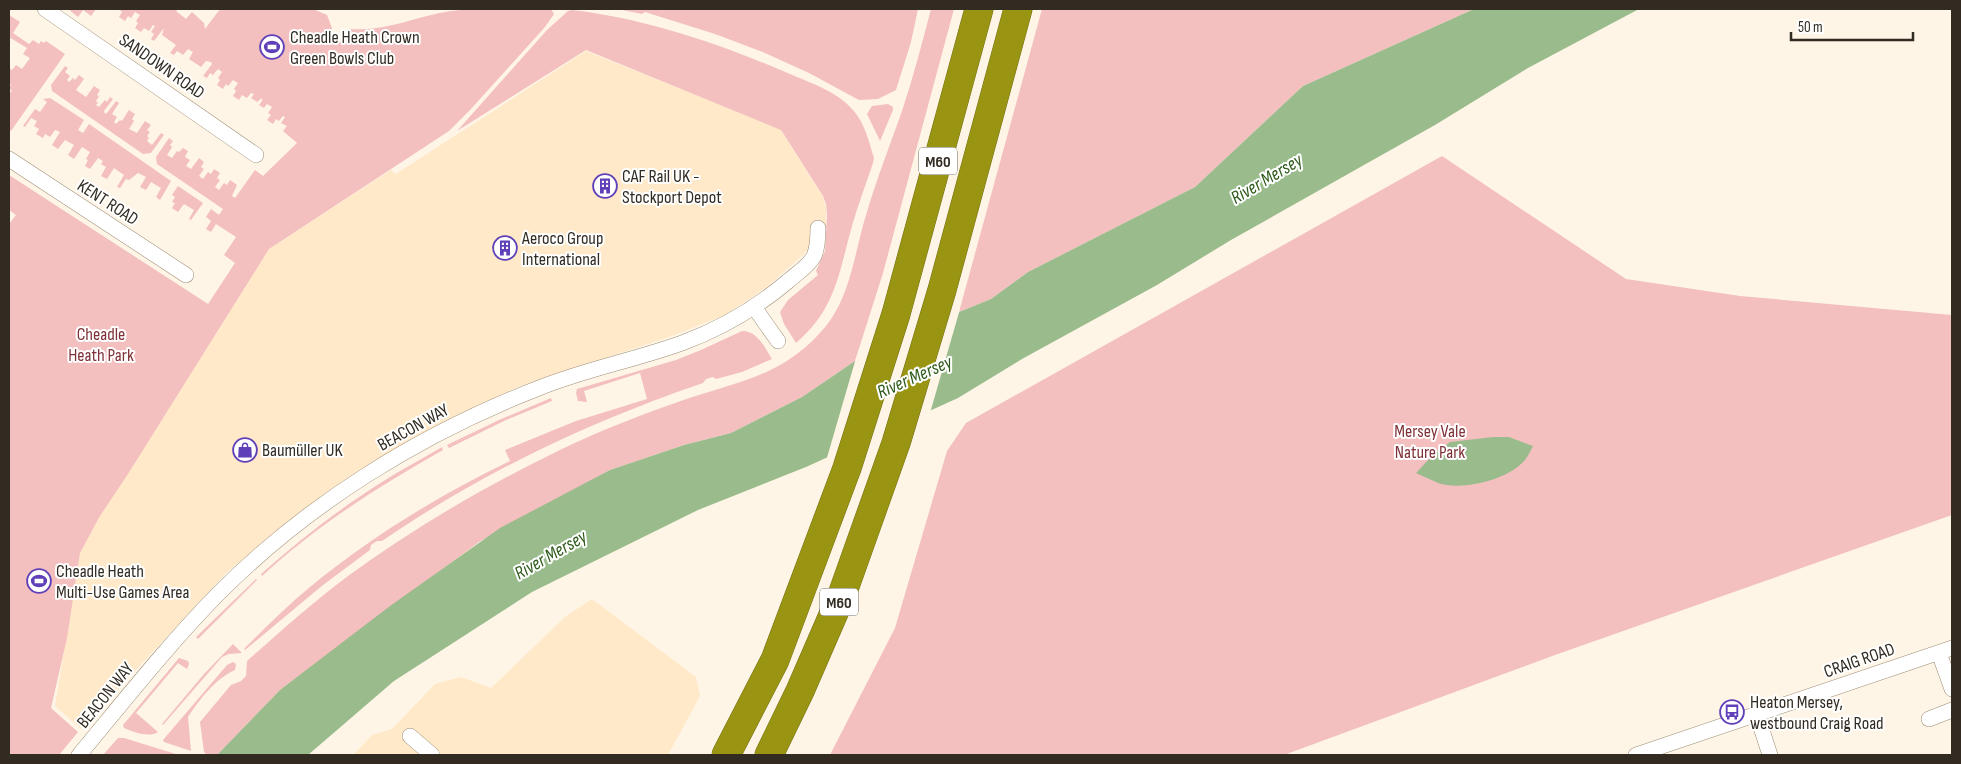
<svg xmlns="http://www.w3.org/2000/svg" width="1961" height="764" viewBox="0 0 1961 764" font-family="'Sofia Sans Condensed',sans-serif">
	<style>
		.built { fill: #ffe9c9 }
		.green { fill: #f3bfbf }
		.water { fill: #9abc8d }
		.pier { fill: #fff5e6 }
		.lines { fill: none; stroke-linecap: round; stroke-linejoin: round }
		.street-casing { stroke: #9b8c75; stroke-width: 16 }
		.highway-casing { stroke: #757018; stroke-width: 29 }
		.street { stroke: #fff; stroke-width: 15 }
		.highway { stroke: #999513; stroke-width: 28 }
		.labels { text-anchor: middle; stroke-width: 4; stroke-linejoin: round; paint-order: stroke }
		.shield { fill: #fff; stroke: #6f6b64; stroke-width: 1 }
		.shield-label { font-size: 16px; font-weight: bold; fill: #312b21 }
		.poi-label { font-size: 18px; fill: #312b21; stroke: #fff; text-anchor: start }
		.street-label { font-size: 18px; fill: #312b21; stroke: #fff }
		.park-label { font-size: 18px; fill: #7e3237; stroke: #fff }
		.water-label { font-size: 19px; font-style: italic; fill: #2f5b1b; stroke: #fff }
	</style>
	<rect width="100%" height="100%" fill="#fff5e6"/>
	<path class="built" d="M586 51 780 129 823 197 826 208V229L803 255 767 287 725 315 672 336 520 386 447 420 332 488 227 572 81 729 55 706 80 553 100 516 128 474 269 249 391 170 395 174 402 170Z
		M592 599 696 677 700 696 668 755H353L372 735 392 729 435 684 461 677 491 688 565 617Z"/>
	<path class="green" d="M68 9H96L91 16 83 10 78 17Z
		M121 9H178L176 11 186 19 192 12 204 23 205 29 220 9H313L327 15 332 28 329 36 341 42 350 29C385 32 417 16 451 11 484 7 518 9 551 9L554 14 545 27 470 110 449 131 269 249 128 474 100 516 80 553 67 638 51 708 78 732 59 755H9V224L16 215 9 210V175L208 304 235 263 224 255 236 237 216 224 211 232 206 229 211 221 206 217 211 209 219 215 223 209 157 164 156 157 169 138 173 141 170 145 172 147 167 155 172 158 177 151 179 152 183 148 188 151 185 157 190 160 186 166 191 169 199 158 204 162 201 167 204 169 199 176 203 179 208 172 211 174 214 169 220 173 217 178 220 180 215 187 219 190 224 183 227 185 230 180 237 185 232 196 235 198 255 170 263 176 297 143 283 131 287 126 281 123 285 117 283 116 279 121 276 119 273 124 267 120 271 115 268 113 272 107 267 104 264 108 259 105 262 101V98L257 102 251 98 254 94 251 93 247 98 242 95 239 100 233 96 236 91 234 89 238 83 233 80 228 86 226 84 223 89 217 85 220 80 218 78 222 72 218 69 213 75 210 73 207 78 203 76 212 64 211 62 206 61 201 67 189 59 193 52 188 49 183 55 177 51 174 55 170 53 176 45 162 35 164 28 154 41 151 39 154 34 151 32 155 26 153 25 149 31 144 28 141 32 135 28 138 23 136 21 140 15 135 12 131 18 128 16 125 21 119 17 122 12 120 10Z
		M617 9H918L911 42 896 90 878 99 859 100 809 73 765 53 715 34 645 12 642 14Z
		M931 9H954L883 273 855 361 802 397 731 433 684 445 610 470 479 542 280 690 217 755H207L204 752 200 722 231 685 241 681 246 676 247 661C280 632 313 602 348 576 410 531 475 492 544 458 586 436 630 419 675 403 736 381 786 378 829 322 852 290 855 249 867 212 877 178 890 145 902 111 913 78 922 43 931 9Z
		M1042 9H1474L1303 86 1195 187 1028 272 991 299 959 312Z
		M572 10C648 19 720 44 790 74 811 83 838 92 853 110 865 123 869 142 874 158L873 163C866 184 858 205 852 226 839 272 836 309 796 343L784 324 780 312 788 300 818 275 816 271 825 251 827 215 826 204 823 196 781 130 586 50 457 131 547 30 568 11Z
		M9 15 20 22 13 33 29 44 33 40 39 44 41 41 44 43 46 41 65 54 11 131 9 130V93L12 91 9 88 11 85 9 83V68L12 70 16 65 22 69 30 58 23 54 27 48 9 37Z
		M65 66 68 68 65 72 70 76 67 80 69 82 73 78 75 80 79 75 84 79 76 90 86 97 94 86 100 90 97 95 99 96 96 101 98 103 96 105 99 107 105 100 107 102 110 97 113 99 104 111 105 114 107 113 116 101 119 103 112 114 117 117 114 122 116 124 120 120 122 121 129 110 135 114 132 119 134 121 129 129 137 133 145 121 151 125 147 130 150 132 147 136 149 138 147 141 152 145 161 133 164 135 151 153 143 154 52 91 51 85Z
		M50 98 84 120 78 130 83 133 89 124 171 181 160 200 156 197 161 188 151 182 146 190 140 187 146 177 138 173 129 180 126 179 120 188 117 187 124 175 114 168 107 179 101 176 106 167 101 164 103 161 98 158 90 169 85 166 88 160 86 159 90 152 82 147 74 159 68 155 74 145 65 140 58 149 52 145 60 132 55 130 50 137 45 134 43 138 36 134 39 129 34 126 37 121 31 118 25 127 23 126 35 109 40 112 47 102 43 99Z
		M888 104 893 107V110L880 141 867 114 872 106Z
		M1442 156 1626 279 1740 296 1952 315V515L1555 655 1284 755H830L895 628 947 451 966 423Z
		M178 186 203 203 191 220 189 219 194 210 184 204 178 212 172 208 175 203 172 202 175 197 172 195Z
		M742 331C758 331 765 348 772 359L742 372 716 379 713 377 706 379 703 383C589 422 481 473 382 541H377L371 545 370 550 323 585 245 650 244 649C265 628 287 606 310 587 372 536 438 496 510 461L505 450 576 421 647 399 640 373 584 391 587 402 578 401 576 393 577 389 676 360 701 350Z
		M551 398 552 401 506 420 449 448 447 445 499 420Z
		M442 447 443 450C379 486 316 526 262 576L261 574C298 541 339 509 382 482 402 469 422 459 442 447Z
		M256 579 257 580 198 639 196 637Z
		M233 644 242 653 229 654 222 657 163 725 162 724 204 674Z
		M179 658 188 661 189 664 187 669 178 663 136 713 158 732C149 738 133 732 124 728L123 725Z
		M233 662 236 664 235 670C215 679 200 699 188 717L191 751 164 742 163 740 227 665Z
		M118 738H124L179 755H103Z"/>
	<path class="water" d="M1474 9H1639L1528 68 1435 125 1231 240 1157 285 1022 359 958 398 806 467 698 510 532 592 394 681 308 755H217L280 690 390 606 500 528 610 470 684 445 731 433 802 397 855 361 959 312 991 299 1028 272 1195 187 1303 86Z
		M1493 437H1509L1533 446C1531 450 1528 456 1525 460 1508 480 1463 491 1438 483 1431 480 1423 476 1416 473L1431 457 1450 442Z"/>
	<path class="pier" d="M960 309 930 413 826 461 856 358Z"/>
	<g class="lines">
		<g class="street-casing">
			<path id="street" d="M45 9 256 155
				M9 159 186 275
				M754 307 778 341
				M1939 653 1952 689
				M1757 715 1770 755
				M1929 719 1952 710
				M410 736 432 755
				M79 755C124 701 168 645 217 595 307 504 420 434 539 388 586 369 635 360 682 343 720 329 756 308 787 282 796 274 809 266 814 256 818 247 818 237 818 228
				M1636 755 1952 648"/>
		</g>
		<g class="highway-casing">
			<path id="highway" d="M726 755 775 660 847 468 896 314 979 9
				M769 755 800 691 843 592 896 443 942 290 1018 9"/>
		</g>
		<use href="#street" class="street"/>
		<use href="#highway" class="highway"/>
	</g>
	<defs>
		<g id="stadium-ring" transform="scale(1.25)"><circle r="9.5" fill="#fff" stroke="#6040b8" stroke-width="1.5"/><path d="M0-5a6.5 5 0 1 0 0 10a6.5 5 0 1 0 0-10ZM-3.5-1.8h7v3.6h-7Z" fill="#6040b8"/></g>
		<g id="building-ring" transform="scale(1.25)"><circle r="9.5" fill="#fff" stroke="#6040b8" stroke-width="1.5"/><path d="M-4-6H4V6H1V3H-1V6H-4ZM-2.5-4.3h1.7v1.8h-1.7ZM.8-4.3h1.7v1.8H.8ZM-2.5-1h1.7V.8h-1.7ZM.8-1h1.7V.8H.8Z" fill="#6040b8"/></g>
		<g id="shop-ring" transform="scale(1.25)"><circle r="9.5" fill="#fff" stroke="#6040b8" stroke-width="1.5"/><path d="M-5-2.5h2.3a2.7 3.5 0 0 1 5.4 0H5L5.5 6h-11ZM-1.5-2.5h3a1.5 2.3 0 0 0-3 0Z" fill="#6040b8"/></g>
		<g id="bus-ring" transform="scale(1.25)"><circle r="9.5" fill="#fff" stroke="#6040b8" stroke-width="1.5"/><path d="M-5-6H5V4H4V6H2V4H-2V6H-4V4H-5ZM-3.5-4V0h7V-4ZM-3.5 1.2v1.5H-2V1.2ZM2 1.2v1.5H3.5V1.2Z" fill="#6040b8"/></g>
	</defs>
	<g fill-rule="evenodd">
		<use href="#stadium-ring" x="272" y="47"/>
		<use href="#building-ring" x="605" y="186"/>
		<use href="#building-ring" x="505" y="248"/>
		<use href="#shop-ring" x="245" y="450"/>
		<use href="#stadium-ring" x="39" y="581"/>
		<use href="#bus-ring" x="1732" y="712"/>
	</g>
	<g class="labels">
		<g class="shield">
			<rect x="919" y="147.5" width="38" height="27" rx="4"/>
			<rect x="820" y="588.5" width="38" height="27" rx="4"/>
		</g>
		<g class="shield-label">
			<text x="938" y="167">M60</text>
			<text x="839" y="608">M60</text>
		</g>
		<g class="poi-label">
			<text x="290" y="43">Cheadle Heath Crown<tspan x="290" dy="21">Green Bowls Club</tspan></text>
			<text x="622" y="182">CAF Rail UK -<tspan x="622" dy="21">Stockport Depot</tspan></text>
			<text x="522" y="244">Aeroco Group<tspan x="522" dy="21">International</tspan></text>
			<text x="262" y="456">Baumüller UK</text>
			<text x="56" y="577">Cheadle Heath<tspan x="56" dy="21">Multi-Use Games Area</tspan></text>
			<text x="1750" y="708">Heaton Mersey,<tspan x="1750" dy="21">westbound Craig Road</tspan></text>
		</g>
		<g class="street-label">
			<text transform="translate(162 66) rotate(35)" y="6">SANDOWN ROAD</text>
			<text transform="translate(108 202) rotate(33)" y="6">KENT ROAD</text>
			<text transform="translate(413 427) rotate(-29)" y="6">BEACON WAY</text>
			<text transform="translate(1859 660) rotate(-19)" y="6">CRAIG ROAD</text>
			<text transform="translate(105 695) rotate(-51)" y="6">BEACON WAY</text>
		</g>
		<g class="park-label">
			<text x="101" y="340">Cheadle<tspan x="101" dy="21">Heath Park</tspan></text>
			<text x="1430" y="437">Mersey Vale<tspan x="1430" dy="21">Nature Park</tspan></text>
		</g>
		<g class="water-label">
			<text transform="translate(1266 178) rotate(-31)" y="7">River Mersey</text>
			<text transform="translate(914 376) rotate(-24)" y="7">River Mersey</text>
			<text transform="translate(550 554) rotate(-30)" y="7">River Mersey</text>
		</g>
	</g>
	<rect width="1961" height="764" fill="none" stroke="#312b21" stroke-width="20"/>
	<path d="M1791 32v8h122v-8" fill="none" stroke="#312b21" stroke-width="2.5"/>
	<text x="1798" y="32" font-size="15" fill="#312b21" stroke="#ffffff" stroke-width="4" paint-order="stroke">50 m</text>
</svg>
